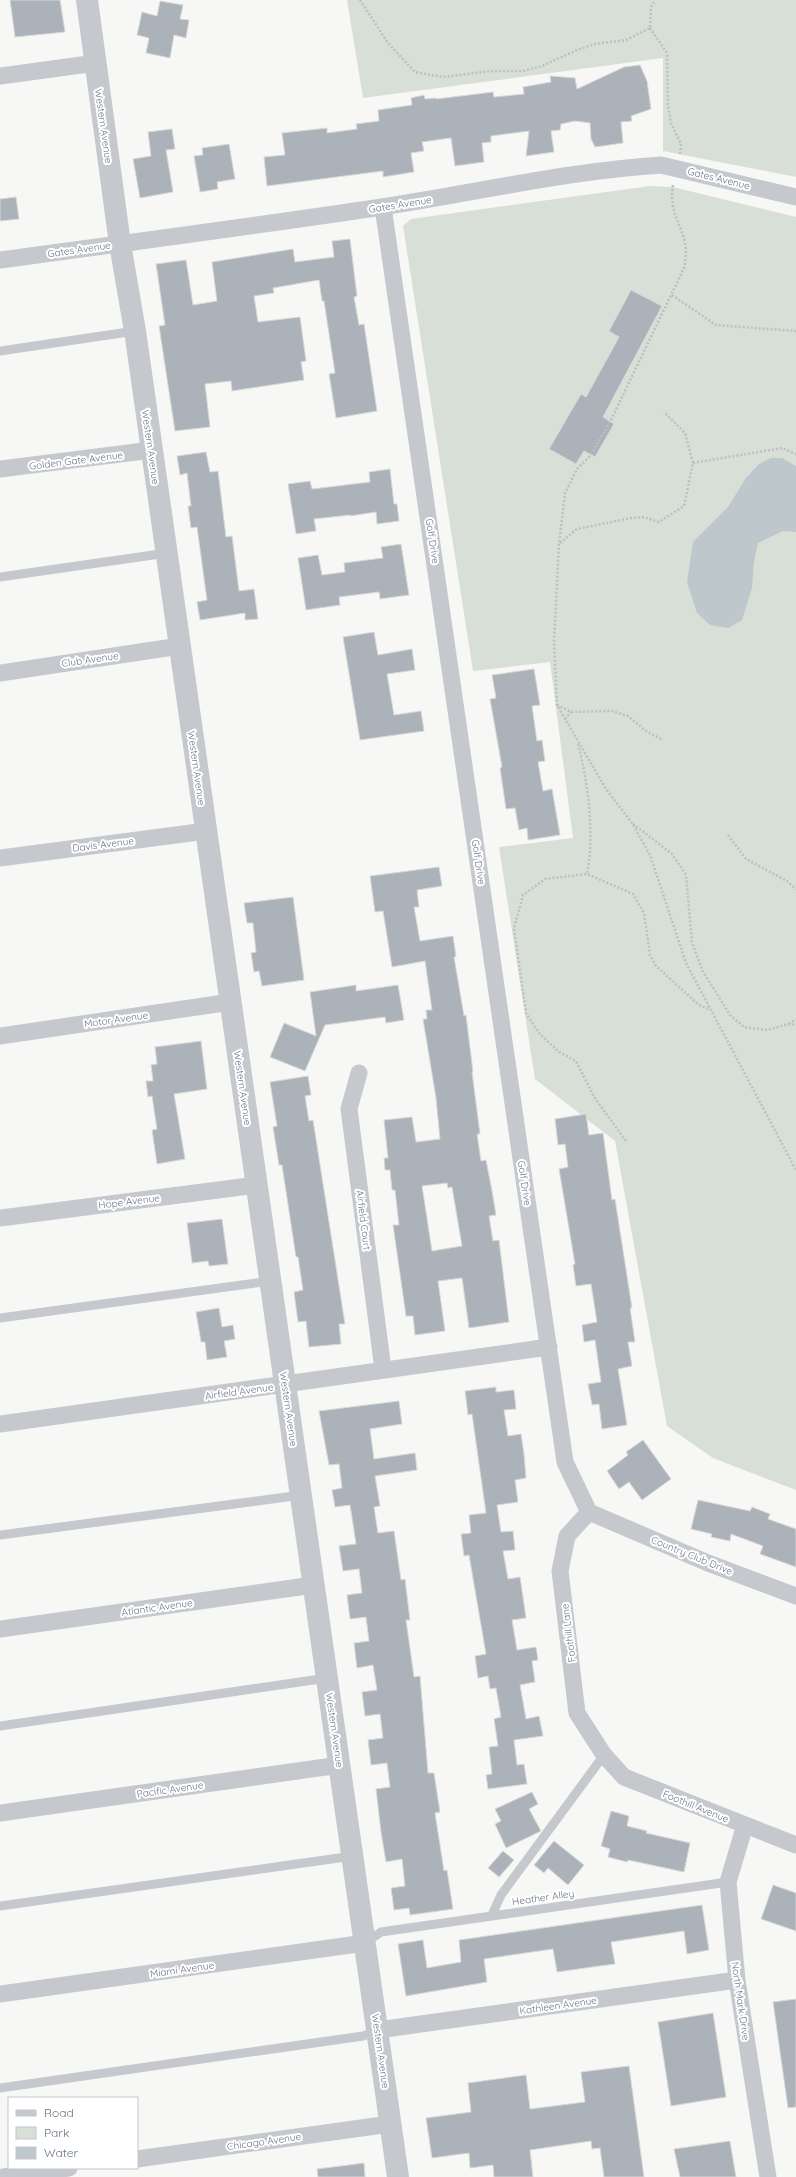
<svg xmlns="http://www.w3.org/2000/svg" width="796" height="2177" viewBox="0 0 796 2177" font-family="Quicksand,sans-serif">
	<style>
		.green { fill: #d8dfd6 }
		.water { fill: #bec7cc }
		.building { fill: #abb2b9; stroke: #d9d9d7; fill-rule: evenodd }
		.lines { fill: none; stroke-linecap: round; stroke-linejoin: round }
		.path { stroke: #bdbfc2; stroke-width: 2.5; stroke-dasharray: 2 2; stroke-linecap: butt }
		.service { stroke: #c5c8cc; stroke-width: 9 }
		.minor { stroke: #c5c8cc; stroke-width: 17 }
		.tertiary { stroke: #c5c8cc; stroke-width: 22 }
		.labels { text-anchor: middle; stroke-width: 4; stroke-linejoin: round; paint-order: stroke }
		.street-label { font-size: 10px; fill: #677586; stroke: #fff }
	</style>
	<rect width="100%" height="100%" fill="#f7f8f5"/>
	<path class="green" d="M347 0H796V177L663 151V58L363 98Z
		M650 186 673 187 796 217V1490L713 1458 667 1426 615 1141 535 1079 499 847 573 838 550 662 473 671 403 226 411 219Z"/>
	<path class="water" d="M771 458H782L796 466V532L783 531 758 543 754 562 752 588 742 620 728 628 710 625 697 613 687 582 693 542 728 507 746 478 759 464Z"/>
	<path class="building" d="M10 0H60L65 32 15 37Z
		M160 1 183 5 180 19 189 20 186 38 174 35 170 58 146 53 149 38 137 35 142 12 157 16Z
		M640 65 647 81 651 109 631 116 632 121 621 122 623 143 595 147 591 139 590 123 575 121 561 124 560 130 551 131 554 152 526 156 529 131 491 136V142L482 143 484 162 455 166 451 138 422 142 424 151 411 153 414 172 383 177V171L267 186 264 157 285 155 282 133 327 128V133L357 129 356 124 379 121 378 110 412 105 411 98 424 95 425 99 436 98V99L493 92 494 97 524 94 523 87 551 82 550 76 575 78 577 89 624 67Z
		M172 129 175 149 166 150 173 192 140 198 133 159 151 156 148 132Z
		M229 144 235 179 217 182 218 189 200 192 194 156 203 155 202 148Z
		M16 197 19 219 0 221V199Z
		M350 239 357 296 354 297 359 325 364 324 377 411 336 418 329 374 335 373 324 301H322L319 280 273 288 274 293 254 296 258 322 300 317 306 361 301 362 304 380 232 391 231 381 205 384 210 427 175 431 159 326 165 325 156 264 186 260 193 305 217 301 212 262 293 249 295 262 334 257 332 241Z
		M631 290 662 306 603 417 614 424 595 457 584 451 576 464 549 449 581 394 586 397 619 337 609 331Z
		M206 452 210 472 218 471 226 537 232 536 239 591 254 589 258 619 245 620V613L200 620 197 602 207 600 197 527 191 528 188 506H191L187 473 180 475 177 456Z
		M390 469 394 504H397L399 521 377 524 376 512 350 516V515L314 519 316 531 296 534 288 484 310 481 312 489 370 482 369 472Z
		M401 544 409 595 380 599 379 592 339 597 340 605 306 610 298 558 318 555 322 575 345 572 344 563 383 558 381 547Z
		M374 632 378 655 412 649 415 670 387 674 394 715 421 711 424 731 360 740 343 637Z
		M534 669 540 705 532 706 537 741 542 740 545 761 538 762 543 791 552 789 560 835 528 840 527 828 519 830 515 808 506 809 500 768 502 767 490 699 496 698 492 675Z
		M439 867 442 886 417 890 419 907H414L420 941 453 936 456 956 454 957 464 1016 466 1015 473 1072H472L480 1134H477L481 1161 486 1160 492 1191 496 1215 489 1216 493 1241 499 1240 509 1322 469 1328 462 1278 438 1281 445 1331 415 1335 413 1316H406L393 1225H399L395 1190H392L390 1170H385L384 1158H388L384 1120 412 1117 416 1142 440 1139 436 1098 423 1019H427L426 1010H432L425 961 392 967 383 911 375 912 370 876ZM447 1183 448 1188 452 1187 462 1246 432 1251 422 1186Z
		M293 897 304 980 262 986 259 971 254 972 251 953 256 952 253 923H247L244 903Z
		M356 985V991L398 985 404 1020 386 1023 385 1017 325 1025 305 1071 270 1057 284 1023 316 1036 310 992Z
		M201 1041 207 1089 174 1094 185 1159 157 1164 152 1130 157 1129 152 1096 148 1097 146 1081H153L151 1065 157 1064 155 1047Z
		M308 1076 311 1095 305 1096 309 1121 313 1120 345 1324H339L341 1344 309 1347 306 1321 298 1322 294 1292 303 1290 298 1257H296L282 1165H279L273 1127 277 1126 270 1082Z
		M586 1114 589 1135 603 1133 612 1200 615 1199 632 1308H630L635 1342H628L632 1366 618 1369 627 1425 602 1429 599 1404 592 1405 588 1384 601 1382 595 1340 584 1342 582 1325 597 1322 591 1284 576 1286 573 1265 575 1264 559 1169 568 1167 565 1144 558 1145 555 1119Z
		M222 1219 228 1264 209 1266 208 1261 192 1263 187 1223Z
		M219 1308 222 1327 233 1325 235 1339 224 1341 227 1357 207 1360 205 1342H201L196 1312Z
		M496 1387V1392L514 1390 516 1409 504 1410 508 1436 521 1434 524 1454 526 1478 515 1480 518 1502 497 1505 501 1532 513 1531 515 1550 503 1551 508 1579 520 1577 526 1618 512 1620 517 1650 536 1647 538 1660 532 1661 535 1682 520 1685 526 1719 539 1716 543 1736 514 1740 517 1765 524 1764 527 1784 488 1789 486 1775 492 1774 489 1747 498 1746 494 1719 501 1717 496 1688 490 1689 488 1676 478 1678 475 1656 486 1654 469 1555 464 1556 461 1534 471 1533 469 1515 486 1513 472 1414 468 1415 465 1391Z
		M399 1401 402 1424 370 1429 374 1459 415 1453 417 1470 375 1476 380 1506 374 1507 378 1533 394 1531 401 1580 405 1579 410 1620H406L414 1677 420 1676 428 1773H434L440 1812 435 1813 444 1871 447 1870 453 1909 410 1915 409 1908 394 1910 391 1888 405 1886 402 1859 386 1862 381 1832 376 1789 390 1787 387 1763 371 1765 368 1740 383 1738 380 1714 365 1716 362 1692 377 1690 373 1665 357 1668 354 1643 369 1641 366 1617 350 1619 347 1595 362 1593 359 1569 343 1571 339 1546 356 1544 353 1524 350 1505 335 1507 332 1490 342 1488 339 1464 329 1465 319 1411Z
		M643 1440 671 1479 642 1500 629 1482 619 1489 607 1471 628 1455 626 1452Z
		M698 1500 750 1511 752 1507 770 1514 768 1519 796 1529V1567L760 1554 763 1546 731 1534 730 1541 711 1537 712 1534 691 1529Z
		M532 1792 538 1804 529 1809 541 1831 506 1848 495 1824 501 1821 495 1809Z
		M611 1811 629 1816 627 1826 647 1831 646 1833 690 1843 684 1872 628 1860 627 1862 608 1857 610 1849 601 1846Z
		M554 1841 584 1865 568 1885 548 1868 544 1873 534 1865Z
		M503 1851 514 1860 499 1877 488 1868Z
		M773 1885 796 1893V1931L761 1919Z
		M702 1905 709 1950 687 1954 684 1931 611 1942 615 1964 592 1967 557 1972 553 1949 484 1959 487 1982 406 1996 398 1944 423 1940 427 1968 461 1962 459 1940Z
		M796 1999V2107L788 2108 773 2002Z
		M713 2013 726 2097 671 2106 658 2022Z
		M629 2066 644 2177H604L600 2148 592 2149 591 2141 530 2150 533 2177H494L493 2165 470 2168 469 2153 432 2158 426 2118 471 2112 468 2083 526 2075 530 2109 585 2102 581 2072Z
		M730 2141 736 2177H680L674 2149Z
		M364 2163 365 2177H318L317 2169Z"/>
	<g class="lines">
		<path class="path" d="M360 0 388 43 415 72 443 77 491 71H523L542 66 577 50 595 44 626 40 650 28 651 7 655 0
			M650 28 667 53 668 105 671 123 681 144 680 154
			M673 185C669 213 680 220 685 243 687 250 685 259 685 266L611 420 590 456 577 469 565 493 559 544 554 641 557 705 606 789 632 823 650 855 686 963 796 1170
			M672 295 716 325 796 331
			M693 463 782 448 796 454
			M560 543 577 529 631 518 644 517 659 522 684 506 693 463 685 433 664 412
			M557 705 571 712 612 711 628 716 646 731 663 740
			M565 719 571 712
			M578 744C588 782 595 836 587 874
			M633 824 672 854 686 875 692 942 702 970 730 1015 744 1027 767 1030 789 1024 796 1025
			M728 835 746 859 787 881 796 889
			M789 1024 796 1019
			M626 1141 594 1097 576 1061 559 1052 539 1033 526 1013 514 929 523 895 545 879 587 874 633 894 644 913 650 955 656 966 699 1005 711 1010"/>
		<path class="service" d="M0 351 135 331
			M0 577 167 553
			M0 1318 271 1281
			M0 1535 302 1495
			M0 1726 327 1678
			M0 1906 353 1856
			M492 1915 501 1895 604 1755
			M365 1943 381 1932 728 1882
			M0 2088 363 2036 377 2031"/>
		<path class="minor" d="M0 76 96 63
			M383 207 565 1462 589 1512
			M0 260C127 243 255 226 382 207 475 193 567 171 661 165L796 197
			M0 469 152 450
			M0 673 180 646
			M0 858 206 831
			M0 1036 231 1002
			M359 1073 349 1109 383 1369
			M0 1218 257 1185
			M0 1424 549 1347
			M589 1512 567 1536 560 1571 577 1713 604 1755 624 1777 796 1845
			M589 1512 708 1563 796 1596
			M0 1629 314 1585
			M0 1813 340 1765
			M745 1825 728 1882 737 1980 768 2177
			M0 1994 365 1943
			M378 2030 737 1980
			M137 2159 390 2124
			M3 2177 69 2168"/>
		<path class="tertiary" d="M87 0 120 244 135 331 398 2177"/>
	</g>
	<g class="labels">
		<g class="street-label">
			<text transform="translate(104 126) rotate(82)" y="4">Western Avenue</text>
			<text transform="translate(719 178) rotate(14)" y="4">Gates Avenue</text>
			<text transform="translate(400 204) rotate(-9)" y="4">Gates Avenue</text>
			<text transform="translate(79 249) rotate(-8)" y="4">Gates Avenue</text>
			<text transform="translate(151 447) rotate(82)" y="4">Western Avenue</text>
			<text transform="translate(76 460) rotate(-7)" y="4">Golden Gate Avenue</text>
			<text transform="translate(433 541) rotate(82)" y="4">Golf Drive</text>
			<text transform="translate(90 659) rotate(-8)" y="4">Club Avenue</text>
			<text transform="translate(197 768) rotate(82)" y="4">Western Avenue</text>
			<text transform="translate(103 844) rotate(-7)" y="4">Davis Avenue</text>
			<text transform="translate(479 862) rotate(82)" y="4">Golf Drive</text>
			<text transform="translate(116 1019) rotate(-8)" y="4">Motor Avenue</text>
			<text transform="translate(243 1088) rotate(82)" y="4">Western Avenue</text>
			<text transform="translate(525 1183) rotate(82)" y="4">Golf Drive</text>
			<text transform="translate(129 1201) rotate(-7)" y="4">Hope Avenue</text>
			<text transform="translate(364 1220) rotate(83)" y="4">Airfield Court</text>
			<text transform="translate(239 1391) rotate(-8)" y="4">Airfield Avenue</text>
			<text transform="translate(289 1409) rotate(82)" y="4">Western Avenue</text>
			<text transform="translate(692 1555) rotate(22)" y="4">Country Club Drive</text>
			<text transform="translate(157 1607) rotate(-8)" y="4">Atlantic Avenue</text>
			<text transform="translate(568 1633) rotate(-97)" y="4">Foothill Lane</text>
			<text transform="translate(335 1730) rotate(82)" y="4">Western Avenue</text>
			<text transform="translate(170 1789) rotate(-8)" y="4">Pacific Avenue</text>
			<text transform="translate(696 1806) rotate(22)" y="4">Foothill Avenue</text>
			<text transform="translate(543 1897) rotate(-8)" y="4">Heather Alley</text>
			<text transform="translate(182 1969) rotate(-8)" y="4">Miami Avenue</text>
			<text transform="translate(741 2001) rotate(82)" y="4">North Mark Drive</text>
			<text transform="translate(558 2005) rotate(-8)" y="4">Kathleen Avenue</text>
			<text transform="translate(381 2051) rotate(82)" y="4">Western Avenue</text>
			<text transform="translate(264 2141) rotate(-8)" y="4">Chicago Avenue</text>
		</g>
	</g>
	<rect x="8" y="2097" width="130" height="72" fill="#ffffff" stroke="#c2c8cf"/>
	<rect x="16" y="2110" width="20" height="6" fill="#c5c8cc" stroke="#c2c8cf"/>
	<text x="44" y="2117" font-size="12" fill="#677586">Road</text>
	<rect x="16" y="2127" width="20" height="12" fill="#d8dfd6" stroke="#c2c8cf"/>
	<text x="44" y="2137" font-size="12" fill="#677586">Park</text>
	<rect x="16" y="2147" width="20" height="12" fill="#bec7cc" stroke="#c2c8cf"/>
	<text x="44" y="2157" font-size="12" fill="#677586">Water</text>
</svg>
